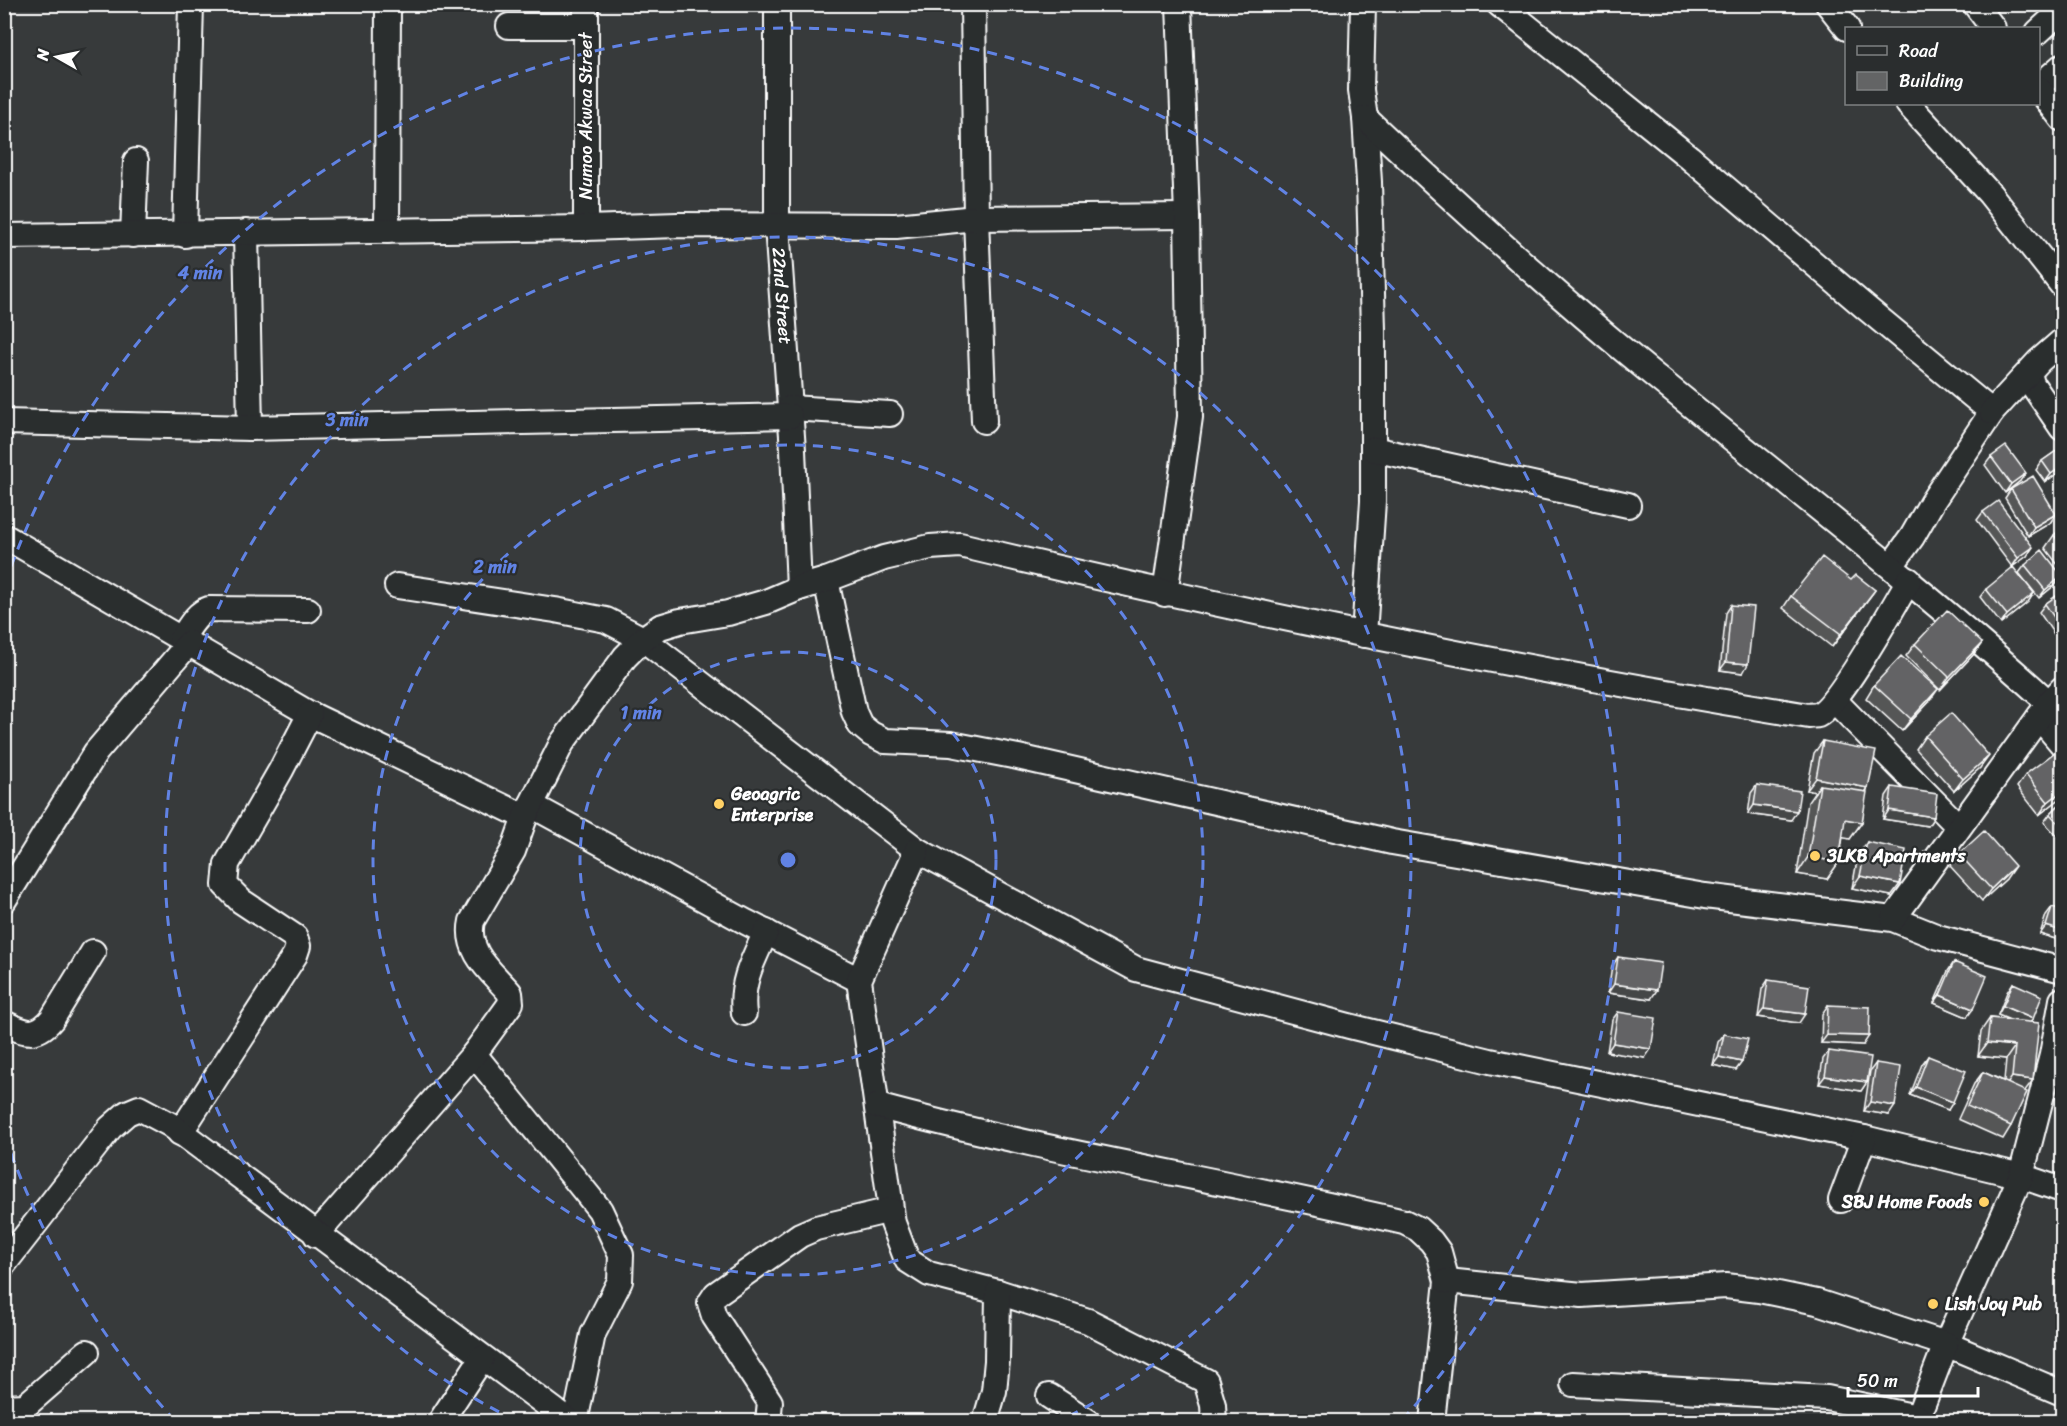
<svg xmlns="http://www.w3.org/2000/svg" width="2067" height="1426" viewBox="0 0 2067 1426" font-family="Sriracha,sans-serif">
	<style>
		.lines { fill: none; stroke-linecap: round; stroke-linejoin: round }
		.minor-casing { stroke: #fff; stroke-width: 28 }
		.minor { stroke: #2a2d2e; stroke-width: 24 }
		.wall { fill: #555657; stroke: #fff; stroke-width: 1.5 }
		.shaded-wall { fill: #454647; stroke: #fff; stroke-width: 1.5 }
		.building { fill: #636465; stroke: #fff; stroke-width: 1.5 }
		.ring { fill: none; stroke: #6183e4; stroke-width: 3; stroke-dasharray: 10 8 }
		.poi-dot { fill: #ffd166; stroke: #2a2d2e; stroke-width: 2 }
		.labels { text-anchor: middle; stroke-width: 4.5; stroke-linejoin: round; paint-order: stroke }
		.street-label { font-size: 18px; fill: #fff; stroke: #2a2d2e }
		.poi-label { font-size: 18px; font-weight: bold; fill: #fff; stroke: #2a2d2e; text-anchor: start }
		.centre { fill: #6183e4; stroke: #2a2d2e; stroke-width: 3 }
		.ring-label { font-size: 18px; text-anchor: middle; font-weight: bold; fill: #6183e4; stroke: #2a2d2e; stroke-width: 4.5; stroke-linejoin: round; paint-order: stroke }
	</style>
	<rect width="100%" height="100%" fill="#373a3b"/>
	<filter id="ink" filterUnits="userSpaceOnUse"><feTurbulence type="fractalNoise" baseFrequency=".0167" numOctaves="2"/><feDisplacementMap in="SourceGraphic" scale="12" xChannelSelector="R" yChannelSelector="G"/><feConvolveMatrix kernelMatrix="1 2 1 2 8 2 1 2 1" color-interpolation-filters="sRGB"/></filter>
	<g filter="url(#ink)">
		<g class="lines">
			<g class="minor-casing">
				<g id="minor">
					<path id="s1" d="M777 4V226L793 450 799 588"/>
					<path d="M973 4 976 218 984 421"/>
					<path d="M1363 4 1361 90 1365 118 1369 182 1373 330V501L1364 635"/>
					<path d="M1499 4 1689 157 1865 307 1992 412 1932 502 1912 537 1891 566"/>
					<path d="M1828 4 1847 28"/>
					<path d="M1975 4 1993 28"/>
					<path d="M509 26H586"/>
					<path d="M2038 32 2062 10"/>
					<path d="M2038 87 2062 66"/>
					<path d="M2038 88 2062 119"/>
					<path d="M1908 104 1990 194 2062 285"/>
					<path d="M1365 118C1450 198 1536 277 1626 352 1767 469 1913 579 2049 703"/>
					<path d="M586 228V4"/>
					<path d="M387 231 388 4"/>
					<path d="M246 232 250 428"/>
					<path d="M133 235 136 161"/>
					<path d="M185 235 191 4"/>
					<path d="M4 236 586 228 678 225 896 226 976 218 1187 216"/>
					<path d="M2029 373 2032 384 2062 428"/>
					<path d="M790 408 890 414"/>
					<path d="M1992 412 2039 361 2062 341"/>
					<path d="M4 422 250 428 790 416"/>
					<path d="M1373 449 1628 505"/>
					<path d="M4 536 310 714 525 817"/>
					<path d="M826 580 854 712 860 725 871 734 885 741 951 744 1018 757 1392 842 1705 896 1893 919 1938 937 2062 970"/>
					<path d="M397 586 555 610 606 620 643 639 917 850 1136 969 1349 1026 1490 1061 1864 1138 2021 1176 2062 1190"/>
					<path d="M1165 594 1190 417 1187 216 1179 4"/>
					<path d="M181 639C189 628 196 613 209 609L308 610"/>
					<path d="M1834 700 1958 826"/>
					<path d="M2039 717 2062 744"/>
					<path d="M531 805 746 922 859 980"/>
					<path d="M917 850 859 980 893 1223 907 1260 929 1274 998 1292 1088 1321 1206 1381 1213 1405 1214 1422"/>
					<path d="M4 900 96 752 189 643"/>
					<path d="M1893 919 2049 703 2062 689"/>
					<path d="M2062 1000 2052 1055 2021 1176 1946 1344 2062 1393"/>
					<path d="M744 1013C740 983 753 960 766 932"/>
					<path d="M4 1023C25 1033 36 1038 52 1019L93 952"/>
					<path d="M474 1054 600 1210 621 1255 620 1281 593 1334 575 1422"/>
					<path d="M877 1106C1050 1153 1229 1181 1404 1222L1418 1229 1431 1241 1439 1252 1447 1281 1432 1422"/>
					<path d="M180 1133 295 955 298 946 295 937 241 901 225 885 227 864 281 770 310 714"/>
					<path d="M1841 1200 1864 1138"/>
					<path d="M316 1235 474 1054 511 1003 510 993C491 971 465 952 472 921L513 851 525 817 562 743 625 657 643 639 660 627 680 621 728 613 766 602 799 588 826 580 884 558 930 547 960 545C1241 612 1523 670 1809 716 1812 715 1815 716 1818 715 1838 706 1895 604 1909 580"/>
					<path d="M4 1264 110 1128 127 1113 139 1108 171 1125 570 1422"/>
					<path d="M1447 1281 1582 1295 1726 1286 1759 1290 1817 1302 1946 1344 1916 1422"/>
					<path d="M1573 1384 1827 1398 1917 1417"/>
					<path d="M1049 1396 1089 1422"/>
					<path d="M4 1407 25 1406 87 1352"/>
					<path d="M440 1422 482 1358"/>
					<path d="M768 1422 770 1402 714 1316 710 1303 716 1294 800 1235 816 1228 891 1210"/>
					<path d="M985 1422 994 1391 997 1361 998 1292"/>
				</g>
			</g>
			<use href="#minor" class="minor"/>
		</g>
		<path class="wall" d="M2062 447V470L2045 482 2036 470 2042 461Z
			M1991 457 2020 481 2005 493 1985 465Z
			M2011 489 2056 514 2050 523 2028 536 2005 498Z
			M2062 495V507L2059 501Z
			M1983 512 2027 556 2012 567 1977 520Z
			M2062 528V570L2045 548 2054 535Z
			M2025 565 2062 576 2056 584 2039 598 2019 573Z
			M1851 580 1875 590 1832 647 1783 608 1791 596Z
			M1986 589 2034 593 2028 602 2001 624 1980 597Z
			M2062 592V646L2039 612 2045 604Z
			M1731 605 1743 673 1720 670 1726 613Z
			M1982 643 1973 655 1940 690 1906 656 1915 644Z
			M1874 685 1929 702 1902 731 1866 698Z
			M1925 736 1980 768 1954 791 1916 749Z
			M1823 741 1868 788 1866 792 1862 822 1850 839 1843 837 1839 862 1827 879 1797 874 1808 802 1815 792 1807 790 1814 753Z
			M2026 774 2062 797 2039 815 2017 787Z
			M1757 785 1791 820 1748 814 1751 793Z
			M1892 787 1934 817 1928 826 1883 819 1886 796Z
			M2062 802V841L2044 822 2050 814Z
			M1867 842 1891 896 1852 888 1858 855Z
			M1959 854 2006 879 1982 901 1950 866Z
			M2062 906V941L2040 934 2046 915 2052 907 2062 910Z
			M1618 957 1651 999 1608 993 1612 966Z
			M1954 962 1967 1017 1934 1003 1948 971Z
			M1768 980 1799 1023 1758 1017 1762 989Z
			M2013 983 2033 1019 2030 1022 2025 1091 2011 1126 2003 1139 1958 1119 1974 1084 1983 1072 2004 1081 2006 1059 1978 1056 1981 1031 1990 1018 2011 1020 1998 1015 2007 992Z
			M1828 1005 1863 1045 1821 1043 1822 1014Z
			M1618 1012 1645 1058 1607 1052 1612 1020Z
			M1724 1034 1742 1062 1736 1070 1713 1065 1718 1042Z
			M1829 1051 1867 1082 1861 1091 1819 1084 1823 1059Z
			M1928 1056 1948 1110 1910 1095 1922 1064Z
			M1876 1063 1889 1115 1864 1111 1870 1071Z"/>
		<path class="shaded-wall" d="M2062 466V470L2045 482 2051 474Z
			M2026 473 2020 481 2005 493 2011 484Z
			M2056 514 2050 523 2028 536 2034 527Z
			M2033 547 2027 556 2012 567 2018 558Z
			M2062 576 2056 584 2039 598 2045 590Z
			M1875 590 1866 602 1832 647 1841 634Z
			M2034 593 2028 602 2001 624 2007 615Z
			M1982 643 1973 655 1940 690 1949 677Z
			M1726 662 1748 664 1743 673 1720 670Z
			M1938 689 1929 702 1902 731 1911 719Z
			M1989 756 1980 768 1954 791 1963 779Z
			M1816 778 1868 788 1859 801 1820 785 1815 792 1807 790Z
			M2062 791V797L2039 815 2048 802Z
			M1754 805 1797 811 1791 820 1748 814Z
			M1889 810 1934 817 1928 826 1883 819Z
			M1845 819 1862 822 1850 839 1834 836Z
			M1808 857 1839 862 1827 879 1797 874Z
			M2015 866 2006 879 1982 901 1991 889Z
			M1860 876 1900 884 1891 896 1852 888Z
			M2046 926 2062 931V941L2040 934Z
			M1614 984 1657 990 1651 999 1608 993Z
			M1940 995 1973 1009 1967 1017 1934 1003Z
			M2003 1006 2033 1019 2027 1027 1998 1015Z
			M1764 1009 1805 1014 1799 1023 1758 1017Z
			M1827 1035 1869 1036 1863 1045 1821 1043Z
			M1613 1043 1651 1049 1645 1058 1607 1052Z
			M1987 1043 2015 1046 2006 1059 1978 1056Z
			M1719 1057 1742 1062 1736 1070 1713 1065Z
			M1825 1076 1867 1082 1861 1091 1819 1084Z
			M2012 1077 2033 1080 2024 1092 2003 1090Z
			M1916 1087 1953 1102 1948 1110 1910 1095Z
			M1870 1102 1895 1106 1889 1115 1864 1111Z"/>
		<path class="building" d="M2006 446 2026 473 2011 484 1991 457Z
			M2062 447V466L2051 474 2042 461Z
			M2033 476 2056 514 2034 527 2011 489Z
			M1998 501 2033 547 2018 558 1983 512Z
			M2062 528V546L2054 535Z
			M2042 550 2062 576 2045 590 2025 565Z
			M1822 557 1851 580 1856 575 1875 590 1841 634 1791 596Z
			M2013 567 2034 593 2007 615 1986 589Z
			M2062 592V629L2045 604Z
			M1731 605 1754 607 1748 664 1726 662Z
			M1947 610 1982 643 1949 677 1915 644Z
			M1901 656 1938 689 1911 719 1874 685Z
			M1951 713 1989 756 1963 779 1925 736Z
			M1823 741 1876 751 1868 788 1816 778Z
			M2062 747V791L2048 802 2026 774Z
			M1757 785 1800 791 1797 811 1754 805Z
			M1820 785 1867 792 1862 822 1845 819 1839 862 1808 857Z
			M1892 787 1937 794 1934 817 1889 810Z
			M2062 802V827L2050 814Z
			M1984 831 2015 866 1991 889 1959 854Z
			M1867 842 1906 850 1900 884 1860 876Z
			M2052 907 2062 910V931L2046 926Z
			M1618 957 1661 963 1657 990 1614 984Z
			M1954 962 1987 976 1973 1009 1940 995Z
			M1768 980 1809 986 1805 1014 1764 1009Z
			M2013 983 2042 996 2033 1019 2003 1006Z
			M1828 1005 1870 1007 1869 1036 1827 1035Z
			M1618 1012 1656 1018 1651 1049 1613 1043Z
			M1990 1018 2039 1023 2033 1080 2012 1077 2015 1046 1987 1043Z
			M1724 1034 1748 1039 1742 1062 1719 1057Z
			M1829 1051 1871 1057 1867 1082 1825 1076Z
			M1928 1056 1966 1071 1953 1102 1916 1087Z
			M1876 1063 1901 1067 1895 1106 1870 1102Z
			M1983 1072 2027 1092 2011 1126 1967 1106Z"/>
	</g>
	<g class="ring">
		<circle cx="788" cy="860" r="208"/>
		<circle cx="788" cy="860" r="415"/>
		<path d="M515 1420A623 623 0 1 1 1061 1420"/>
		<path d="M175 1421A831 831 0 0 1 5 1137M5 583A831 831 0 1 1 1401 1421"/>
	</g>
	<g class="poi-dot">
		<circle cx="719" cy="804" r="6"/>
		<circle cx="1815" cy="856" r="6"/>
		<circle cx="1984" cy="1202" r="6"/>
		<circle cx="1933" cy="1304" r="6"/>
	</g>
	<g class="labels">
		<g class="street-label">
			<text transform="translate(586 116) rotate(-90)" y="6">Numoo Akwaa Street</text>
			<text dy="6" stroke="none"><textPath href="#s1" startOffset="292">22nd Street</textPath></text>
		</g>
		<g class="poi-label">
			<text x="731" y="800">Geoagric<tspan x="731" dy="21">Enterprise</tspan></text>
			<text x="1827" y="862">3LKB Apartments</text>
			<text x="1972" y="1208" text-anchor="end">SBJ Home Foods</text>
			<text x="1945" y="1310">Lish Joy Pub</text>
		</g>
	</g>
	<circle cx="788" cy="860" r="9" class="centre"/>
	<g class="ring-label">
		<text x="200" y="279">4 min</text>
		<text x="347" y="426">3 min</text>
		<text x="495" y="573">2 min</text>
		<text x="641" y="719">1 min</text>
	</g>
	<rect width="2067" height="1426" fill="none" stroke="#2a2d2e" stroke-width="24"/>
	<rect x="12" y="12" width="2043" height="1402" fill="none" stroke="#fff" stroke-width="2" filter="url(#ink)"/>
	<rect x="1845" y="27" width="195" height="78" fill="#2a2d2e" stroke="#7f8182" stroke-width="1.5"/>
	<rect x="1857" y="46" width="30" height="9" fill="#2a2d2e" stroke="#7f8182" stroke-width="1.5"/>
	<text x="1899" y="57" font-size="18" fill="#ffffff">Road</text>
	<rect x="1857" y="72" width="30" height="18" fill="#636465" stroke="#7f8182" stroke-width="1.5"/>
	<text x="1899" y="87" font-size="18" fill="#ffffff">Building</text>
	<g transform="translate(57 57) rotate(279)" stroke="#2a2d2e" stroke-width="4.5" paint-order="stroke">
	<path d="M0-4.5L10 22L0 15L-10 22Z" fill="#ffffff"/>
	<text y="-9" font-size="16" font-weight="bold" text-anchor="middle" fill="#ffffff">N</text>
	</g>
	<path d="M1848 1387v9h130v-9" fill="none" stroke="#ffffff" stroke-width="3"/>
	<text x="1857" y="1387" font-size="18" fill="#ffffff" stroke="#2a2d2e" stroke-width="4.5" paint-order="stroke">50 m</text>
</svg>
